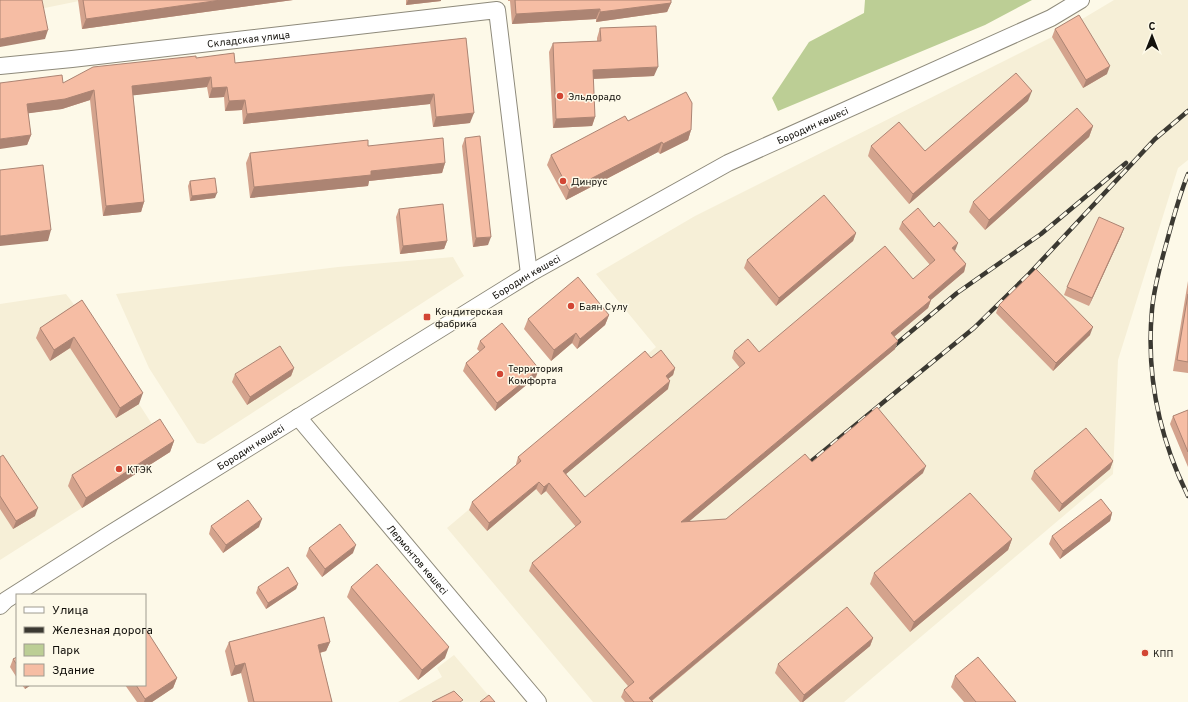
<svg xmlns="http://www.w3.org/2000/svg" width="1188" height="702" viewBox="0 0 1188 702" font-family="Overpass,sans-serif">
	<style>
		.built { fill: #f6efd7 }
		.green { fill: #bcce95 }
		.lines { fill: none; stroke-linecap: round; stroke-linejoin: round }
		.minor-casing { stroke: #8e8a7b; stroke-width: 18 }
		.minor { stroke: #fff; stroke-width: 16 }
		.rail-casing { stroke: #3b3932; stroke-width: 4.5 }
		.rail { stroke: #fdf9e8; stroke-width: 3; stroke-dasharray: 9; stroke-linecap: butt }
		.wall { fill: #d4a38d }
		.shaded-wall { fill: #ac8473 }
		.building { fill: #f6bda4; stroke: #ac8473 }
		.poi-dot { fill: #d24634; stroke: #fdf9e8; stroke-width: 1.5 }
		.labels { text-anchor: middle; stroke-width: 3; stroke-linejoin: round; paint-order: stroke }
		.street-label { font-size: 10px; fill: #13110c; stroke: #fdf9e8 }
		.poi-label { font-size: 10px; fill: #13110c; stroke: #fdf9e8; text-anchor: start }
	</style>
	<rect width="100%" height="100%" fill="#fdf9e8"/>
	<path class="built" d="M19 0H84L20 13Z
		M1114 0H1188V160L1178 168 1118 360 1113 474 844 702H593L447 528 518 468 516 464 656 347 596 274 695 216 1052 37Z
		M453 257 464 276 204 444 197 443 149 368 116 294 338 267Z
		M66 294 79 311 170 452 0 560V304Z
		M454 655 494 702H398L442 677 437 668Z"/>
	<path class="green" d="M865 0H1032L985 25 778 111 772 98 809 42 864 13Z"/>
	<g class="lines">
		<g class="minor-casing">
			<g id="minor">
				<path id="s1" d="M0 66 72 59 497 10 529 274"/>
				<path id="s2" d="M298 417 538 702"/>
				<path id="s3" d="M0 606 6 600 108 535 529 274 728 163 1051 18 1081 0"/>
			</g>
		</g>
		<use href="#minor" class="minor"/>
		<g class="rail-casing">
			<path id="rail" d="M1188 174C1179 196 1173 219 1167 241 1161 263 1154 286 1152 310 1146 375 1159 437 1188 496
				M889 350 957 293 1041 234 1126 163
				M803 468 974 328 1029 274 1155 139 1188 111"/>
		</g>
		<use href="#rail" class="rail"/>
	</g>
	<path class="wall" d="M78 0H293L82 29Z
		M406 0H441V1L406 5Z
		M508 0H671V3L667 12 596 22V19L512 24 510 1H508Z
		M600 28 654 76 593 79 595 117 592 126 553 128 549 52 553 43 597 41V38Z
		M1055 29 1107 74 1083 88 1052 37Z
		M466 38 470 123 433 127 430 104 243 124 242 110 225 111 224 97 209 98 207 87 133 95 144 202 141 212 103 216 90 100 62 109 28 113 31 135 27 145 0 83H63L196 58 235 63Z
		M1028 101 909 204 868 156 871 146 925 151Z
		M628 121 691 130 688 140 660 154 658 152 566 200 547 165 551 155Z
		M1093 126 1089 137 985 230 969 212 973 202Z
		M465 138 488 245 473 247 462 146Z
		M368 146 445 163 442 173 369 181 368 186 250 198 246 163 250 153Z
		M190 181 215 198 190 201 188 186Z
		M399 209 447 241 444 249 400 254 396 217Z
		M902 222 955 251 966 264 964 272 931 300 928 308 894 337 895 349 688 522 726 519 812 462 923 473 652 701 653 702H625L621 697 624 690 628 686 529 571 532 563 576 527 546 491 541 495 536 489 487 531 469 510 472 502 516 465V464L518 457 651 358 675 368 673 375 668 379V389L566 474 585 497 740 368 732 358 734 351 759 352 913 279 930 265 899 229Z
		M1124 228 1121 236 1089 306 1064 295 1067 287Z
		M856 233 853 241 776 306 744 268 747 260Z
		M1188 281V373L1173 371Z
		M82 300 139 404 116 418 70 348 50 361 36 338 40 328Z
		M999 305 1090 335 1053 371 996 313Z
		M609 315 605 325 577 349 572 343 551 361 524 329 528 319Z
		M480 341 536 377 495 411 463 371 466 363 480 352 477 349Z
		M294 368 291 376 247 405 232 382 235 374Z
		M1188 410V467L1170 424 1173 416Z
		M174 441 170 452 82 508 68 486 72 475Z
		M0 457 35 516 13 529 0 509Z
		M1113 461 1110 469 1059 512 1031 479 1034 471Z
		M1112 513 1110 521 1060 559 1049 544 1052 536Z
		M211 526 259 527 223 553 209 534Z
		M1012 539 1008 550 910 632 870 584 874 573Z
		M309 548 353 553 322 577 306 556Z
		M298 584 296 589 266 609 256 593 258 587Z
		M351 587 445 658 418 680 347 597Z
		M873 638 870 646 803 702H800L775 673 778 664Z
		M229 642H330L326 651 320 653 332 702H248L241 673 231 676 225 651Z
		M17 657V678L10 667 13 659Z
		M955 676 1016 702H964L951 687Z
		M177 678 173 688 152 702H137L125 685H145Z
		M22 685H31L25 689Z"/>
	<path class="shaded-wall" d="M221 0H293L82 29 86 19Z
		M408 0H441V1L406 5Z
		M671 3 667 12 596 22 600 12Z
		M600 9 596 19 512 24 516 14Z
		M48 30 45 39 0 47V39Z
		M1110 66 1107 74 1083 88 1086 80Z
		M658 67 654 76 590 79 593 70Z
		M211 77 207 87 128 96 132 86Z
		M227 87 224 97 209 98 212 88Z
		M94 90 90 100 62 109 23 114 27 104Z
		M1032 91 1028 101 909 204 913 194Z
		M434 94 430 104 243 124 247 114Z
		M245 100 242 110 225 111 229 101Z
		M474 113 470 123 433 127 436 117Z
		M595 117 592 126 553 128 556 119Z
		M1093 126 1089 137 985 230 989 220Z
		M691 130 688 140 660 154 663 144Z
		M31 135 27 145 0 149V139Z
		M662 142 658 152 566 200 569 190Z
		M445 163 442 173 369 181 368 186 250 198 254 187 371 171Z
		M217 193 215 198 190 201 192 196Z
		M144 202 141 212 103 216 106 206Z
		M1124 228 1121 236 1089 306 1092 298Z
		M51 230 48 241 0 246V236Z
		M856 233 853 241 776 306 779 298Z
		M491 237 488 245 473 247 476 238Z
		M447 241 444 249 400 254 403 246Z
		M958 243 955 251 952 248Z
		M966 264 964 272 926 304 928 297Z
		M931 300 928 308 889 341 891 333Z
		M609 315 605 325 577 349 580 339Z
		M1093 327 1090 335 1053 371 1056 363Z
		M576 333 572 343 551 361 554 350Z
		M74 337 70 348 50 361 54 350Z
		M898 341 895 349 679 530 681 522Z
		M294 368 291 376 247 405 250 397Z
		M675 368 673 375 663 383 666 376Z
		M539 369 536 377 495 411 497 403Z
		M670 381 668 389 560 479 563 471Z
		M143 393 139 404 116 418 120 408Z
		M174 441 170 452 82 508 86 498Z
		M1113 461 1110 469 1059 512 1062 504Z
		M926 466 923 473 650 702 649 698Z
		M539 482 536 489 487 531 489 523Z
		M549 483 546 491 541 495 544 487Z
		M38 508 35 516 13 529 16 521Z
		M1112 513 1110 521 1060 559 1063 551Z
		M262 519 259 527 223 553 226 545Z
		M1012 539 1008 550 910 632 914 622Z
		M356 545 353 553 322 577 325 569Z
		M298 584 296 589 266 609 268 603Z
		M873 638 870 646 803 702H802L804 695Z
		M330 642 326 651 314 654 318 645Z
		M449 647 445 658 418 680 422 670Z
		M245 663 241 673 231 676 235 666Z
		M177 678 173 688 152 702H144L145 699Z
		M26 685H31L25 689Z"/>
	<path class="building" d="M0 0H42L48 30 0 39Z
		M83 0H221L86 19Z
		M515 0H671V3L600 12V9L516 14Z
		M1079 15 1110 66 1086 80 1055 29Z
		M656 26 658 67 593 70 595 117 556 119 553 43 601 41 600 28Z
		M466 38 474 113 436 117 434 94 247 114 245 100 229 101 227 87 212 88 211 77 132 86 144 202 106 206 94 90 65 99 27 104 31 135 0 139V83L62 75 63 83 93 67 196 56V58L234 53 235 63Z
		M1016 73 1032 91 913 194 871 146 899 122 925 151Z
		M686 92 692 103 691 130 663 144 662 142 569 190 551 155 625 116 628 121Z
		M1077 108 1093 126 989 220 973 202Z
		M480 136 491 237 476 238 465 138Z
		M443 138 445 163 371 171V175L254 187 250 153 368 140V146Z
		M43 165 51 230 0 236V170Z
		M215 178 217 193 192 196 190 181Z
		M824 195 856 233 779 298 747 260Z
		M443 204 447 241 403 246 399 209Z
		M918 208 934 227 939 222 958 243 952 248 966 264 928 297 931 300 891 333 898 341 681 522 726 519 805 454 812 462 877 407 926 466 649 698 653 702H634L624 690 634 682 532 563 581 522 549 483 544 487 539 482 489 523 472 502 521 461 518 457 645 351 651 358 661 350 675 368 666 376 670 381 563 471 585 497 745 363 734 351 748 339 759 352 885 246 913 279 935 260 902 222Z
		M1099 217 1124 228 1092 298 1067 287Z
		M1036 269 1093 327 1056 363 999 305Z
		M578 277 609 315 580 339 576 333 554 350 528 319Z
		M1188 294V362L1177 360Z
		M82 300 143 393 120 408 74 337 54 350 40 328Z
		M502 323 539 369 497 403 466 363 485 347 480 341Z
		M280 346 294 368 250 397 235 374Z
		M1188 410V452L1173 416Z
		M160 419 174 441 86 498 72 475Z
		M1086 428 1113 461 1062 504 1034 471Z
		M3 455 38 508 16 521 0 496V457Z
		M970 493 1012 539 914 622 874 573Z
		M1101 499 1112 513 1063 551 1052 536Z
		M248 500 262 519 226 545 211 526Z
		M340 524 356 545 325 569 309 548Z
		M377 564 449 647 422 670 351 587Z
		M288 567 298 584 268 603 258 587Z
		M847 607 873 638 804 695 778 664Z
		M324 617 330 642 318 645 332 702H254L245 663 235 666 229 642Z
		M145 628 177 678 145 699 136 685H145Z
		M17 657V665L13 659Z
		M978 657 1016 702H976L955 676Z
		M454 691 463 700 460 702H432Z
		M489 695 495 702H480Z"/>
	<g class="poi-dot">
		<circle cx="560" cy="96" r="4"/>
		<circle cx="563" cy="181" r="4"/>
		<circle cx="571" cy="306" r="4"/>
		<rect x="423" y="313" width="8" height="8" rx="2"/>
		<circle cx="500" cy="374" r="4"/>
		<circle cx="119" cy="469" r="4"/>
		<circle cx="1145" cy="653" r="4"/>
	</g>
	<g class="labels">
		<g class="street-label">
			<text dy="4" stroke="none"><textPath href="#s1" startOffset="250">Складская улица</textPath></text>
			<text dy="4" stroke="none"><textPath href="#s3" startOffset="945">Бородин көшесі</textPath></text>
			<text dy="4" stroke="none"><textPath href="#s3" startOffset="621">Бородин көшесі</textPath></text>
			<text dy="4" stroke="none"><textPath href="#s3" startOffset="297">Бородин көшесі</textPath></text>
			<text dy="4" stroke="none"><textPath href="#s2" startOffset="186">Лермонтов көшесі</textPath></text>
		</g>
		<g class="poi-label">
			<text x="568" y="100">Эльдорадо</text>
			<text x="571" y="185">Динрус</text>
			<text x="579" y="310">Баян Сулу</text>
			<text x="435" y="315">Кондитерская<tspan x="435" dy="12">фабрика</tspan></text>
			<text x="508" y="372">Территория<tspan x="508" dy="12">Комфорта</tspan></text>
			<text x="127" y="473">КТЭК</text>
			<text x="1153" y="657">КПП</text>
		</g>
	</g>
	<rect x="16" y="594" width="130" height="92" fill="#fdf9e8" stroke="#9f9c90"/>
	<rect x="24" y="607" width="20" height="6" fill="#ffffff" stroke="#9f9c90"/>
	<text x="52" y="614" font-size="12" fill="#13110c">Улица</text>
	<rect x="24" y="627" width="20" height="6" fill="#3b3932" stroke="#9f9c90"/>
	<text x="52" y="634" font-size="12" fill="#13110c">Железная дорога</text>
	<rect x="24" y="644" width="20" height="12" fill="#bcce95" stroke="#9f9c90"/>
	<text x="52" y="654" font-size="12" fill="#13110c">Парк</text>
	<rect x="24" y="664" width="20" height="12" fill="#f6bda4" stroke="#9f9c90"/>
	<text x="52" y="674" font-size="12" fill="#13110c">Здание</text>
	<g transform="translate(1152 36)" stroke="#fdf9e8" stroke-width="3" paint-order="stroke">
	<path d="M0-3L7 15L0 10L-7 15Z" fill="#13110c"/>
	<text y="-6" font-size="11" font-weight="bold" text-anchor="middle" fill="#13110c">С</text>
	</g>
</svg>
